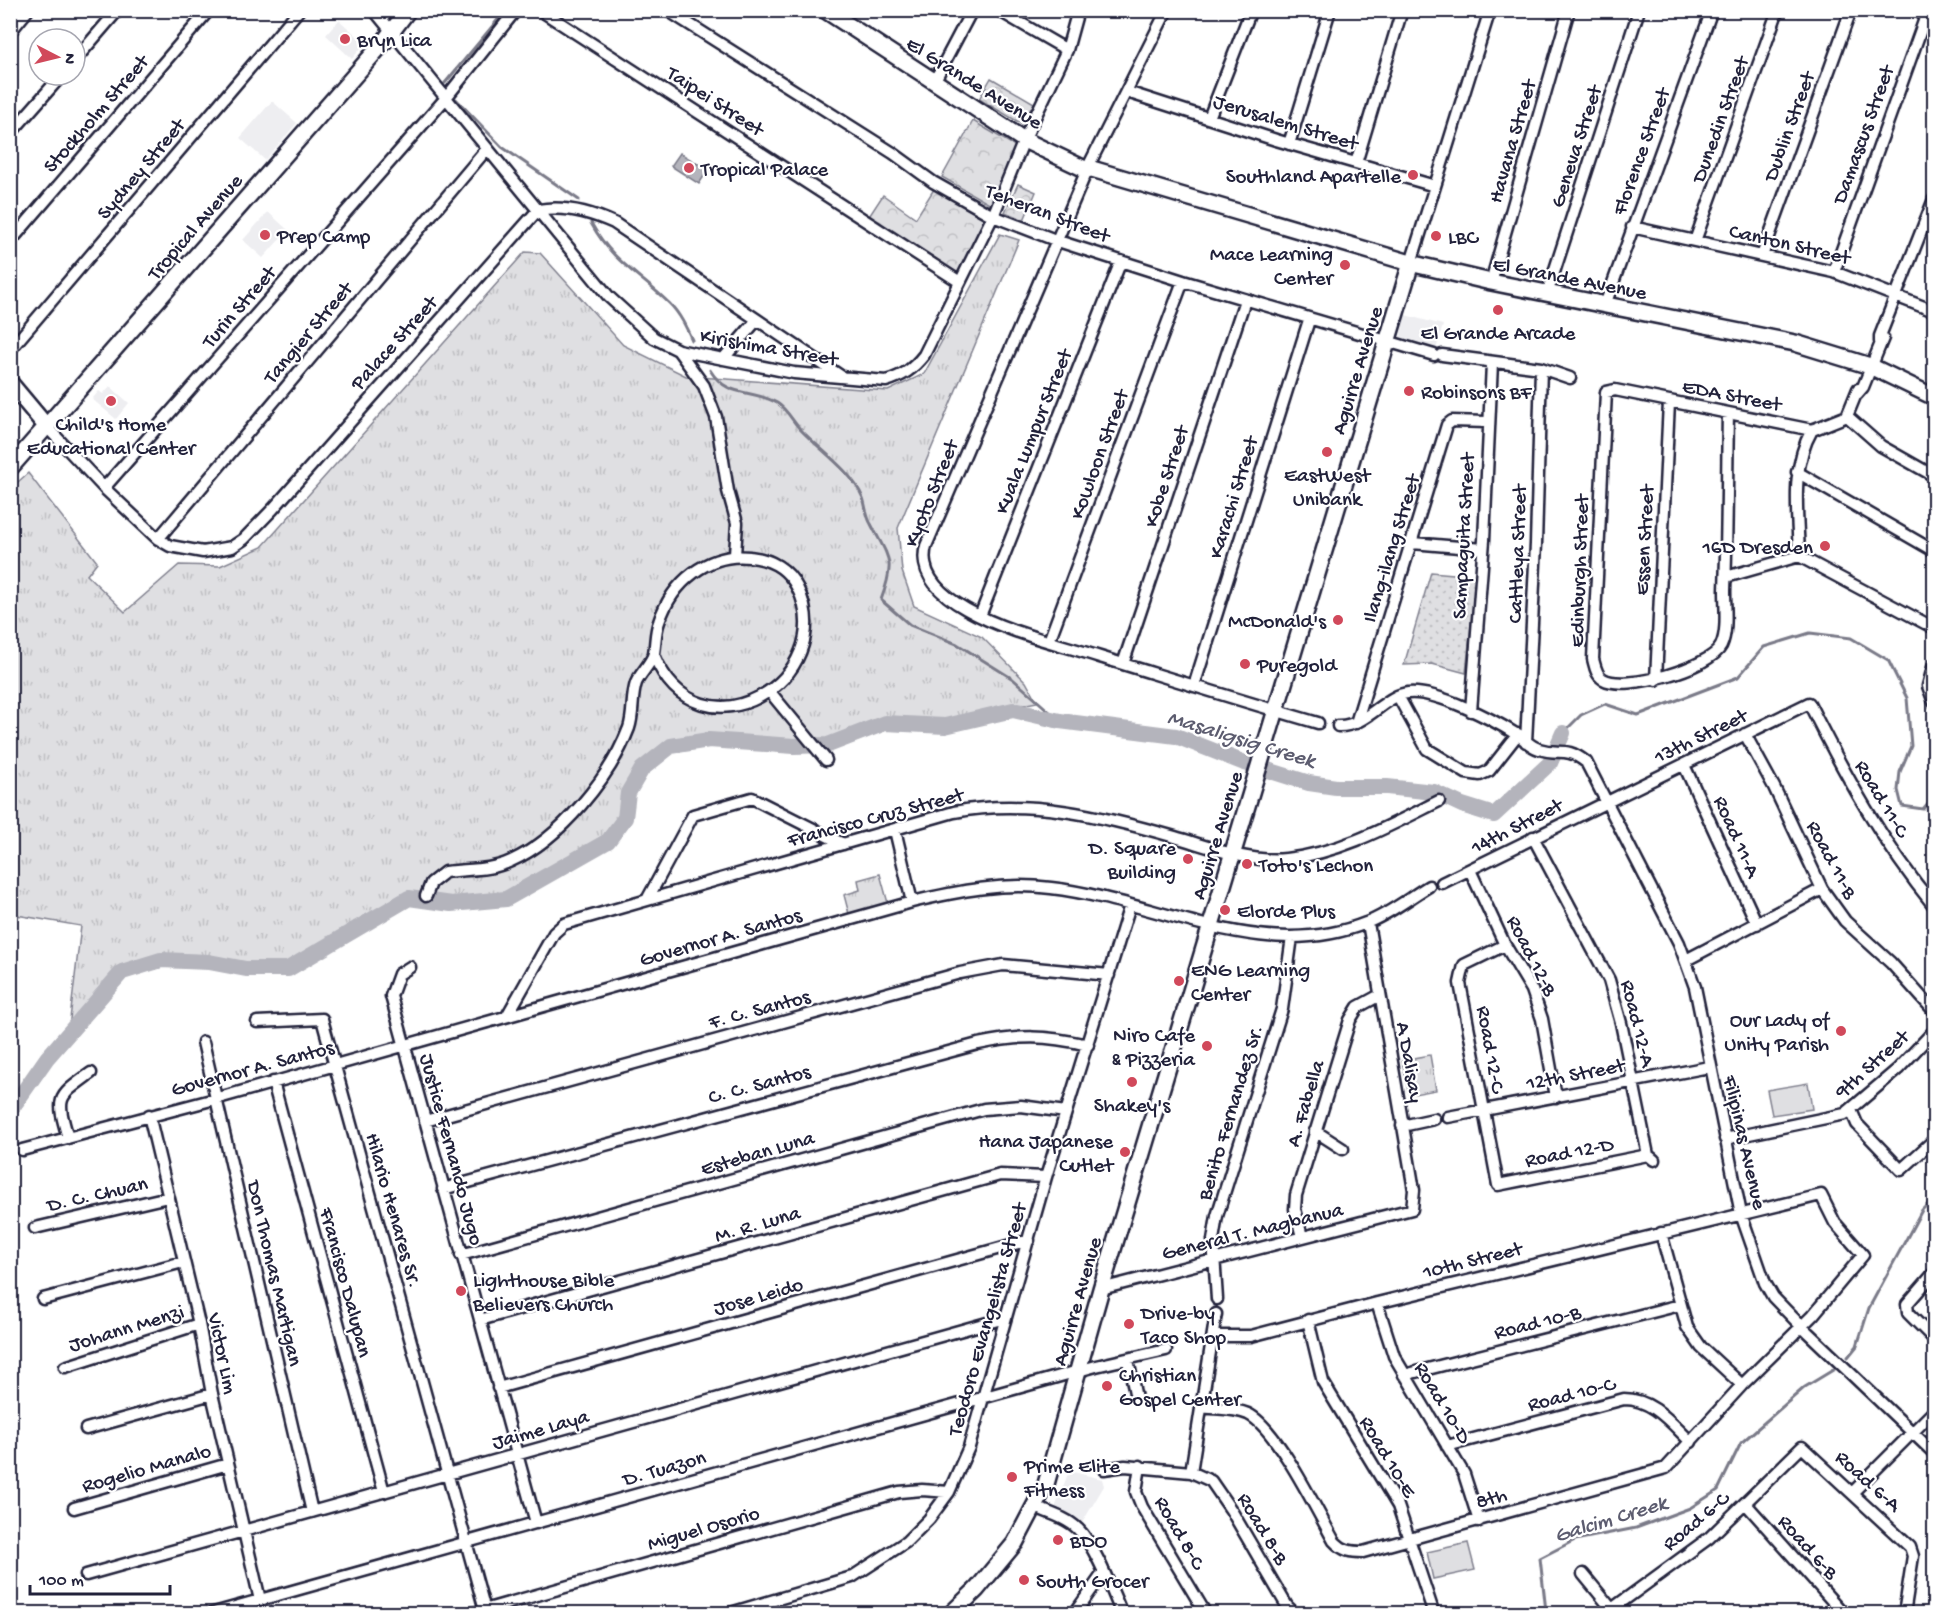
<svg xmlns="http://www.w3.org/2000/svg" width="1945" height="1624" viewBox="0 0 1945 1624" font-family="'Gochi Hand',sans-serif">
	<style>
		.built { fill: #eeeef1 }
		.grass { fill: url(#grass-tufts); stroke: #80808e; stroke-width: 1.5 }
		.forest { fill: url(#forest-crowns); stroke: #80808e; stroke-width: 1.5 }
		.park { fill: url(#park-dots); stroke: #80808e; stroke-width: 1.5 }
		.pitch { fill: #dfdfe2; stroke: #80808e; stroke-width: 1.5 }
		.water { fill: url(#water-ripples); stroke: #7a7a88; stroke-width: 1.5 }
		.lines { fill: none; stroke-linecap: round; stroke-linejoin: round }
		.stream { stroke: #7a7a88; stroke-width: 3 }
		.river { stroke: #b4b4bc; stroke-width: 16 }
		.street-casing { stroke: #22223b; stroke-width: 15 }
		.secondary-casing { stroke: #22223b; stroke-width: 20 }
		.street { stroke: #fff; stroke-width: 10 }
		.secondary { stroke: #fff; stroke-width: 15 }
		.poi-dot { fill: #d1495b; stroke: #fff; stroke-width: 2 }
		.labels { text-anchor: middle; stroke-width: 4.5; stroke-linejoin: round; paint-order: stroke }
		.poi-label { font-size: 21px; fill: #22223b; stroke: #fff; text-anchor: start }
		.street-label { font-size: 21px; fill: #22223b; stroke: #fff }
		.water-label { font-size: 22px; font-style: italic; fill: #5c5c6f; stroke: #fff }
	</style>
	<defs>
		<pattern id="grass-tufts" width="24" height="20" patternUnits="userSpaceOnUse" patternTransform="scale(1.5)"><rect width="24" height="20" fill="#dfdfe2"/><path d="M3 7l-1-3M5 7V3M7 7l1-3M15 17l-1-3M17 17v-4M19 17l1-3" fill="none" stroke="#bfbfc3"/></pattern>
		<pattern id="forest-crowns" width="20" height="18" patternUnits="userSpaceOnUse" patternTransform="scale(1.5)"><rect width="20" height="18" fill="#dfdfe2"/><path d="M2 6a3 3 0 1 1 6 0M12 15a3 3 0 1 1 6 0" fill="none" stroke="#bfbfc3"/></pattern>
		<pattern id="park-dots" width="8" height="8" patternUnits="userSpaceOnUse" patternTransform="scale(1.5)"><rect width="8" height="8" fill="#dfdfe2"/><path d="M2 2h.1M6 6h.1" fill="none" stroke="#bfbfc3" stroke-width="1.8" stroke-linecap="round"/></pattern>
		<pattern id="water-ripples" width="26" height="14" patternUnits="userSpaceOnUse" patternTransform="scale(1.5)"><rect width="26" height="14" fill="#b4b4bc"/><path d="M2 4q2-2 4 0t4 0M15 11q2-2 4 0t4 0" fill="none" stroke="#9a9aa2"/></pattern>
	</defs>
	<rect width="100%" height="100%" fill="#fff"/>
	<filter id="ink" filterUnits="userSpaceOnUse"><feTurbulence type="fractalNoise" baseFrequency=".0167" numOctaves="2"/><feDisplacementMap in="SourceGraphic" scale="12" xChannelSelector="R" yChannelSelector="G"/><feConvolveMatrix kernelMatrix="1 2 1 2 8 2 1 2 1" color-interpolation-filters="sRGB"/></filter>
	<g filter="url(#ink)">
		<path class="built" d="M339 20 365 43 352 59 326 35Z
			M272 101 297 123 265 160 240 138Z
			M268 212 288 230 263 258 243 240Z
			M1405 315 1443 325 1436 350 1400 339Z
			M110 386 129 403 116 419 92 399 99 391 103 394Z
			M1069 1471 1102 1479 1104 1486 1082 1523 1055 1508Z"/>
		<path class="grass" d="M1000 234 1019 240 898 528 902 571 914 606 982 637 1026 682 1037 702 944 720 883 717 828 745 794 746 709 740 671 746 642 769 628 793 625 818 608 841 506 899 451 904 409 898 288 969H246L209 962 161 960 122 972 68 1036 81 926 11 914 10 489 28 473 97 562 87 575 125 612 179 565 220 566 262 547 525 252 540 253 623 345 686 376 888 391 924 374Z
			M880 874 888 903 883 905V908L868 909 849 914 844 895 860 890 858 880Z
			M1430 1055 1436 1090 1409 1095 1402 1060Z"/>
		<path class="forest" d="M991 78 1034 103 1022 124 979 99Z
			M973 121 1015 146 991 205 942 177Z
			M1018 184 1036 192 1024 220 1005 212Z
			M934 189 985 219 958 274 868 218 883 195 916 218Z"/>
		<path class="park" d="M1431 572 1476 576 1466 673 1432 664 1404 665Z"/>
		<path class="pitch" d="M1808 1083 1812 1109 1772 1115 1767 1090Z
			M1468 1543 1475 1570 1433 1579 1427 1552Z"/>
		<path class="water" d="M680 153 708 170 699 184 671 166Z"/>
		<g class="lines">
			<path class="stream" d="M445 83 506 10
				M456 99 502 147 579 200
				M591 223C613 263 640 274 670 304 680 314 686 327 692 340
				M710 370C728 399 750 388 777 403 787 409 793 422 801 430 821 451 851 470 863 498 866 506 866 516 871 524 889 559 896 560 881 600L910 625 957 644 1013 679 1060 721
				M1563 733 1581 715 1605 704 1638 715 1738 677 1764 647 1810 633 1851 638 1888 660 1907 698 1911 746 1900 772 1898 790 1902 806 1923 809 1934 796
				M1848 1357 1857 1346 1869 1308 1922 1210 1934 1198
				M1534 1614 1546 1611 1540 1558 1575 1540 1636 1528 1690 1508 1718 1490 1741 1443 1805 1387 1838 1367"/>
			<path class="river" d="M10 1111 47 1058 122 972 161 960 209 962 246 969H288L409 898 451 904 506 899 608 841 625 818 628 793 642 769 671 746 709 740 794 746 828 745 885 723 945 726 1013 710 1060 721 1176 736 1242 762 1309 783 1336 787H1387L1434 792 1462 805 1494 815 1550 763 1563 733"/>
			<g class="street-casing">
				<path id="street" d="M374 10 609 297 654 338 678 350 794 373 886 381C903 376 913 369 924 355L993 216 1024 140 1067 50 1078 10
					M540 10 960 282
					M667 10 893 153 933 182 993 216 1058 241 1183 281 1434 355
					M998 10 1067 50
					M10 32 28 10
					M75 60 118 10
					M934 82 972 10
					M1127 92 1276 140 1435 186
					M1209 118 1251 10
					M10 134 62 75
					M1289 144 1330 10
					M1356 163 1402 10
					M1089 165 1167 10
					M1087 170 926 546C918 575 943 596 966 609 1006 632 1056 643 1100 657 1172 679 1245 702 1318 723
					M1632 227 1834 272 1934 311
					M1695 241 1778 10
					M10 242 209 10
					M1762 256 1851 10
					M1411 263 1490 10
					M1834 272 1928 10
					M1491 282 1569 10
					M1547 294 1639 10
					M1605 305 1712 10
					M1880 342V336L1934 199
					M10 350 299 10
					M678 350 704 386 716 417 728 491 737 523 735 555
					M1442 355 1541 368 1570 378
					M723 359 756 321
					M1857 394 1863 387 1883 338
					M1728 413C1727 472 1727 532 1725 591 1725 608 1728 631 1721 646 1710 668 1625 692 1603 679 1596 675 1595 666 1593 659L1606 392 1615 390 1812 430 1847 416
					M1847 416 1881 446 1934 476
					M1847 416 1858 389
					M46 426 104 488 158 539 170 546 203 552 232 547 244 539 273 509 538 210C565 205 590 212 614 223L842 377
					M1797 472 1934 551
					M104 488 445 99 516 10
					M158 539 486 150
					M1412 543 1483 549
					M1799 556C1798 514 1790 468 1812 430
					M1726 577 1799 556 1934 628
					M980 616 1121 261
					M1049 641 1183 281
					M1123 664 1245 300
					M1934 664 1928 686 1934 702
					M1656 680 1669 402
					M1194 686 1309 320
					M770 692 826 760
					M1398 696 1427 749 1466 773 1480 775 1489 771 1518 734
					M1471 711 1484 540 1492 363
					M1356 723 1447 425 1452 421 1487 422
					M1338 726C1366 727 1385 695 1408 693 1436 690 1492 719 1516 734 1524 738 1529 746 1539 749 1560 756 1564 745 1586 762L1679 943 1695 987 1741 1214 1765 1283 1773 1297 1802 1327 1934 1453
					M1745 734 1774 787 1822 889 1845 921 1891 963 1934 1011
					M1526 742 1536 544 1541 368
					M1684 765 1757 924
					M895 830 912 902
					M1533 837 1609 980 1621 1023 1648 1155 1654 1160
					M1470 870 1505 945 1532 990 1542 1019 1556 1097
					M1442 883 1809 703C1845 775 1883 844 1934 906
					M426 896 431 883 445 872C467 869 490 871 511 861 560 839 610 778 629 728 634 713 631 698 636 683 640 673 652 663 654 653 656 642 655 632 659 622 672 582 708 552 750 557 771 559 788 569 797 587 843 679 699 765 654 655
					M648 898 693 815 752 798 843 844
					M1505 945 1464 965 1460 983 1498 1185 1648 1155
					M1686 960 1822 889
					M410 967 399 974 391 996 536 1523
					M507 1016 554 933 564 924 954 812C1030 798 1102 816 1175 837 1210 847 1249 863 1286 859 1341 853 1391 825 1439 801
					M257 1022 322 1019 486 1614
					M203 1042 312 1512
					M273 1082 384 1492
					M1851 1110 1857 1124 1901 1170 1934 1140
					M149 1115 199 1324 212 1394 260 1600
					M1448 1117 1709 1067
					M425 1121 960 973 1003 965 1109 975
					M1402 1126 1434 1119
					M1315 1131 1343 1149
					M68 1138C56 1096 57 1098 91 1073
					M1725 1139 1845 1114 1898 1069 1934 1031
					M22 1150 215 1099 912 902C958 891 1003 882 1051 888 1155 900 1261 965 1366 923 1388 915 1409 898 1429 886
					M443 1189 978 1044C1021 1035 1044 1035 1088 1045
					M35 1228 168 1197
					M1661 1233 1687 1327 1701 1347 1742 1385
					M1302 1237 1295 1209 1296 1195 1350 1020 1358 1007 1380 995
					M461 1255 984 1109 1021 1106 1066 1112
					M1934 1273 1907 1304 1908 1313 1934 1339
					M1101 1289 1412 1209 1414 1190 1368 923
					M43 1299 183 1262
					M1217 1299 1213 1240 1217 1216 1282 1009 1292 937
					M1377 1303 1394 1356 1464 1474 1479 1521
					M480 1320 1000 1175 1046 1177
					M1308 1320 1323 1382 1398 1506 1434 1614
					M1128 1360 1136 1398
					M65 1367 199 1324
					M1404 1375 1680 1305
					M498 1388 1029 1240
					M1201 1407C1216 1409 1234 1408 1248 1414 1277 1428 1317 1511 1334 1541 1343 1551 1351 1552 1363 1552L1666 1468 1742 1385 1813 1315 1863 1255 1835 1223 1821 1195 1377 1303 1251 1336H1213
					M86 1429 212 1394
					M1447 1446 1624 1399C1653 1399 1671 1423 1691 1442
					M1140 1466 1136 1492 1142 1507 1206 1614
					M1104 1469 1125 1466 1191 1472 1211 1481 1231 1510 1287 1606 1295 1614
					M1191 1472 1216 1314
					M1853 1492 1934 1411
					M1746 1504 1844 1614
					M1035 1507C1049 1513 1067 1518 1078 1529 1095 1545 1112 1591 1122 1614
					M74 1508 228 1464
					M1583 1574 1615 1613
					M86 1575 1005 1318
					M210 1614 1096 1366 1166 1350
					M470 1614 899 1492 922 1490 949 1492
					M727 1614 852 1577 906 1542 929 1519 949 1492 969 1447 1046 1177 1130 905
					M1074 1614 1104 1572
					M1605 1614 1709 1538 1802 1447 1910 1547 1913 1556 1904 1614"/>
			</g>
			<g class="secondary-casing">
				<path id="secondary" d="M825 10 1024 140 1087 170 1092 169 1414 264 1491 282 1795 343 1870 366 1934 397
					M10 383 46 426
					M10 468 383 43 408 10
					M951 1614 977 1589 1015 1543 1046 1484 1101 1289 1411 263"/>
			</g>
			<use href="#street" class="street"/>
			<use href="#secondary" class="secondary"/>
		</g>
	</g>
	<g class="poi-dot">
		<circle cx="345" cy="39" r="6"/>
		<circle cx="689" cy="168" r="6"/>
		<circle cx="1413" cy="175" r="6"/>
		<circle cx="265" cy="235" r="6"/>
		<circle cx="1436" cy="236" r="6"/>
		<circle cx="1345" cy="265" r="6"/>
		<circle cx="1498" cy="310" r="6"/>
		<circle cx="1409" cy="391" r="6"/>
		<circle cx="111" cy="401" r="6"/>
		<circle cx="1327" cy="452" r="6"/>
		<circle cx="1825" cy="546" r="6"/>
		<circle cx="1338" cy="620" r="6"/>
		<circle cx="1245" cy="664" r="6"/>
		<circle cx="1188" cy="859" r="6"/>
		<circle cx="1247" cy="864" r="6"/>
		<circle cx="1225" cy="910" r="6"/>
		<circle cx="1179" cy="981" r="6"/>
		<circle cx="1841" cy="1031" r="6"/>
		<circle cx="1207" cy="1046" r="6"/>
		<circle cx="1132" cy="1082" r="6"/>
		<circle cx="1125" cy="1152" r="6"/>
		<circle cx="461" cy="1291" r="6"/>
		<circle cx="1129" cy="1324" r="6"/>
		<circle cx="1107" cy="1386" r="6"/>
		<circle cx="1012" cy="1477" r="6"/>
		<circle cx="1058" cy="1540" r="6"/>
		<circle cx="1024" cy="1580" r="6"/>
	</g>
	<g class="labels">
		<g class="poi-label">
			<text x="357" y="46">Bryn Lica</text>
			<text x="701" y="175">Tropical Palace</text>
			<text x="1401" y="182" text-anchor="end">Southland Apartelle</text>
			<text x="277" y="242">Prep Camp</text>
			<text x="1448" y="243">LBC</text>
			<text x="1333" y="260" text-anchor="end">Mace Learning<tspan x="1333" dy="24">Center</tspan></text>
			<text x="1498" y="339" text-anchor="middle">El Grande Arcade</text>
			<text x="1421" y="398">Robinsons BF</text>
			<text x="111" y="430" text-anchor="middle">Child's Home<tspan x="111" dy="24">Educational Center</tspan></text>
			<text x="1327" y="481" text-anchor="middle">EastWest<tspan x="1327" dy="24">Unibank</tspan></text>
			<text x="1813" y="553" text-anchor="end">16D Dresden</text>
			<text x="1326" y="627" text-anchor="end">McDonald's</text>
			<text x="1257" y="671">Puregold</text>
			<text x="1176" y="854" text-anchor="end">D. Square<tspan x="1176" dy="24">Building</tspan></text>
			<text x="1259" y="871">Toto's Lechon</text>
			<text x="1237" y="917">Elorde Plus</text>
			<text x="1191" y="976">ENG Learning<tspan x="1191" dy="24">Center</tspan></text>
			<text x="1829" y="1026" text-anchor="end">Our Lady of<tspan x="1829" dy="24">Unity Parish</tspan></text>
			<text x="1195" y="1041" text-anchor="end">Niro Cafe<tspan x="1195" dy="24">&amp; Pizzeria</tspan></text>
			<text x="1132" y="1111" text-anchor="middle">Shakey's</text>
			<text x="1113" y="1147" text-anchor="end">Hana Japanese<tspan x="1113" dy="24">Cutlet</tspan></text>
			<text x="473" y="1286">Lighthouse Bible<tspan x="473" dy="24">Believers Church</tspan></text>
			<text x="1141" y="1319">Drive-by<tspan x="1141" dy="24">Taco Shop</tspan></text>
			<text x="1119" y="1381">Christian<tspan x="1119" dy="24">Gospel Center</tspan></text>
			<text x="1024" y="1472">Prime Elite<tspan x="1024" dy="24">Fitness</tspan></text>
			<text x="1070" y="1547">BDO</text>
			<text x="1036" y="1587">South Grocer</text>
		</g>
		<g class="street-label">
			<text transform="translate(975 82) rotate(32)" y="7">El Grande Avenue</text>
			<text transform="translate(716 100) rotate(33)" y="7">Taipei Street</text>
			<text transform="translate(95 113) rotate(-49)" y="7">Stockholm Street</text>
			<text transform="translate(1719 119) rotate(-70)" y="7">Dunedin Street</text>
			<text transform="translate(1286 121) rotate(17)" y="7">Jerusalem Street</text>
			<text transform="translate(1788 126) rotate(-70)" y="7">Dublin Street</text>
			<text transform="translate(1862 134) rotate(-70)" y="7">Damascus Street</text>
			<text transform="translate(1511 141) rotate(-74)" y="7">Havana Street</text>
			<text transform="translate(1575 146) rotate(-72)" y="7">Geneva Street</text>
			<text transform="translate(1640 151) rotate(-70)" y="7">Florence Street</text>
			<text transform="translate(140 168) rotate(-50)" y="7">Sydney Street</text>
			<text transform="translate(1048 212) rotate(21)" y="7">Teheran Street</text>
			<text transform="translate(194 226) rotate(-49)" y="7">Tropical Avenue</text>
			<text transform="translate(1790 243) rotate(13)" y="7">Canton Street</text>
			<text transform="translate(1570 277) rotate(11)" y="7">El Grande Avenue</text>
			<text transform="translate(238 306) rotate(-49)" y="7">Turin Street</text>
			<text transform="translate(307 332) rotate(-50)" y="7">Tangier Street</text>
			<text transform="translate(393 342) rotate(-48)" y="7">Palace Street</text>
			<text transform="translate(769 346) rotate(10)" y="7">Kirishima Street</text>
			<text transform="translate(1356 370) rotate(-73)" y="7">Aguirre Avenue</text>
			<text transform="translate(1732 394) rotate(11)" y="7">EDA Street</text>
			<text transform="translate(1032 431) rotate(-68)" y="7">Kuala Lumpur Street</text>
			<text transform="translate(1098 454) rotate(-70)" y="7">Kowloon Street</text>
			<text transform="translate(1165 476) rotate(-72)" y="7">Kobe Street</text>
			<text transform="translate(930 493) rotate(-68)" y="7">Kyoto Street</text>
			<text transform="translate(1232 497) rotate(-73)" y="7">Karachi Street</text>
			<text transform="translate(1462 536) rotate(-87)" y="7">Sampaguita Street</text>
			<text transform="translate(1643 540) rotate(-87)" y="7">Essen Street</text>
			<text transform="translate(1390 548) rotate(-73)" y="7">Ilang-ilang Street</text>
			<text transform="translate(1516 554) rotate(-88)" y="7">Cattleya Street</text>
			<text transform="translate(1578 571) rotate(-88)" y="7">Edinburgh Street</text>
			<text transform="translate(1700 735) rotate(-26)" y="7">13th Street</text>
			<text transform="translate(1883 798) rotate(59)" y="7">Road 11-C</text>
			<text transform="translate(875 816) rotate(-15)" y="7">Francisco Cruz Street</text>
			<text transform="translate(1516 825) rotate(-27)" y="7">14th Street</text>
			<text transform="translate(1216 835) rotate(-73)" y="7">Aguirre Avenue</text>
			<text transform="translate(1738 836) rotate(66)" y="7">Road 11-A</text>
			<text transform="translate(1833 859) rotate(62)" y="7">Road 11-B</text>
			<text transform="translate(720 936) rotate(-16)" y="7">Governor A. Santos</text>
			<text transform="translate(1533 955) rotate(63)" y="7">Road 12-B</text>
			<text transform="translate(759 1008) rotate(-15)" y="7">F. C. Santos</text>
			<text transform="translate(1639 1023) rotate(76)" y="7">Road 12-A</text>
			<text transform="translate(1492 1049) rotate(80)" y="7">Road 12-C</text>
			<text transform="translate(1411 1062) rotate(80)" y="7">A Dalisay</text>
			<text transform="translate(1871 1063) rotate(-42)" y="7">9th Street</text>
			<text transform="translate(252 1067) rotate(-15)" y="7">Governor A. Santos</text>
			<text transform="translate(1575 1073) rotate(-11)" y="7">12th Street</text>
			<text transform="translate(759 1083) rotate(-15)" y="7">C. C. Santos</text>
			<text transform="translate(1304 1103) rotate(-73)" y="7">A. Fabella</text>
			<text transform="translate(1229 1112) rotate(-73)" y="7">Benito Fernandez Sr.</text>
			<text transform="translate(1746 1142) rotate(77)" y="7">Filipinas Avenue</text>
			<text transform="translate(453 1149) rotate(75)" y="7">Justice Fernando Jugo</text>
			<text transform="translate(1569 1151) rotate(-11)" y="7">Road 12-D</text>
			<text transform="translate(757 1152) rotate(-16)" y="7">Esteban Luna</text>
			<text transform="translate(97 1193) rotate(-13)" y="7">D. C. Chuan</text>
			<text transform="translate(395 1210) rotate(74)" y="7">Hilario Henares Sr.</text>
			<text transform="translate(757 1223) rotate(-16)" y="7">M. R. Luna</text>
			<text transform="translate(1252 1230) rotate(-14)" y="7">General T. Magbanua</text>
			<text transform="translate(1472 1259) rotate(-14)" y="7">10th Street</text>
			<text transform="translate(276 1273) rotate(77)" y="7">Don Thomas Martigan</text>
			<text transform="translate(347 1282) rotate(75)" y="7">Francisco Dalupan</text>
			<text transform="translate(758 1295) rotate(-16)" y="7">Jose Leido</text>
			<text transform="translate(1076 1301) rotate(-74)" y="7">Aguirre Avenue</text>
			<text transform="translate(986 1319) rotate(-74)" y="7">Teodoro Evangelista Street</text>
			<text transform="translate(1537 1321) rotate(-14)" y="7">Road 10-B</text>
			<text transform="translate(126 1327) rotate(-17)" y="7">Johann Menzi</text>
			<text transform="translate(224 1353) rotate(78)" y="7">Victor Lim</text>
			<text transform="translate(1571 1393) rotate(-14)" y="7">Road 10-C</text>
			<text transform="translate(1444 1402) rotate(59)" y="7">Road 10-D</text>
			<text transform="translate(540 1428) rotate(-16)" y="7">Jaime Laya</text>
			<text transform="translate(1389 1456) rotate(59)" y="7">Road 10-E</text>
			<text transform="translate(146 1467) rotate(-16)" y="7">Rogelio Manalo</text>
			<text transform="translate(664 1467) rotate(-16)" y="7">D. Tuazon</text>
			<text transform="translate(1869 1480) rotate(42)" y="7">Road 6-A</text>
			<text transform="translate(1491 1497) rotate(-15)" y="7">8th</text>
			<text transform="translate(1695 1520) rotate(-40)" y="7">Road 6-C</text>
			<text transform="translate(703 1527) rotate(-16)" y="7">Miguel Osorio</text>
			<text transform="translate(1264 1528) rotate(59)" y="7">Road 8-B</text>
			<text transform="translate(1181 1532) rotate(60)" y="7">Road 8-C</text>
			<text transform="translate(1809 1546) rotate(48)" y="7">Road 6-B</text>
		</g>
		<g class="water-label">
			<text transform="translate(1242 737) rotate(17)" y="8">Masaligsig Creek</text>
			<text transform="translate(1610 1517) rotate(-17)" y="8">Galcim Creek</text>
		</g>
	</g>
	<rect width="1945" height="1624" fill="none" stroke="#fff" stroke-width="36"/>
	<rect x="18" y="18" width="1909" height="1588" fill="none" stroke="#22223b" stroke-width="2" filter="url(#ink)"/>
	<g transform="translate(57 57) rotate(97)"><circle r="28" fill="#ffffff" stroke="#a7a7b1" stroke-width="1.5"/>
	<path d="M0-4.5L10 22L0 15L-10 22Z" fill="#d1495b"/>
	<text y="-9" font-size="16" font-weight="bold" text-anchor="middle" fill="#22223b">N</text>
	</g>
	<path d="M30 1585v9h140v-9" fill="none" stroke="#22223b" stroke-width="3"/>
	<text x="39" y="1585" font-size="18" fill="#22223b" stroke="#ffffff" stroke-width="4.5" paint-order="stroke">100 m</text>
</svg>
